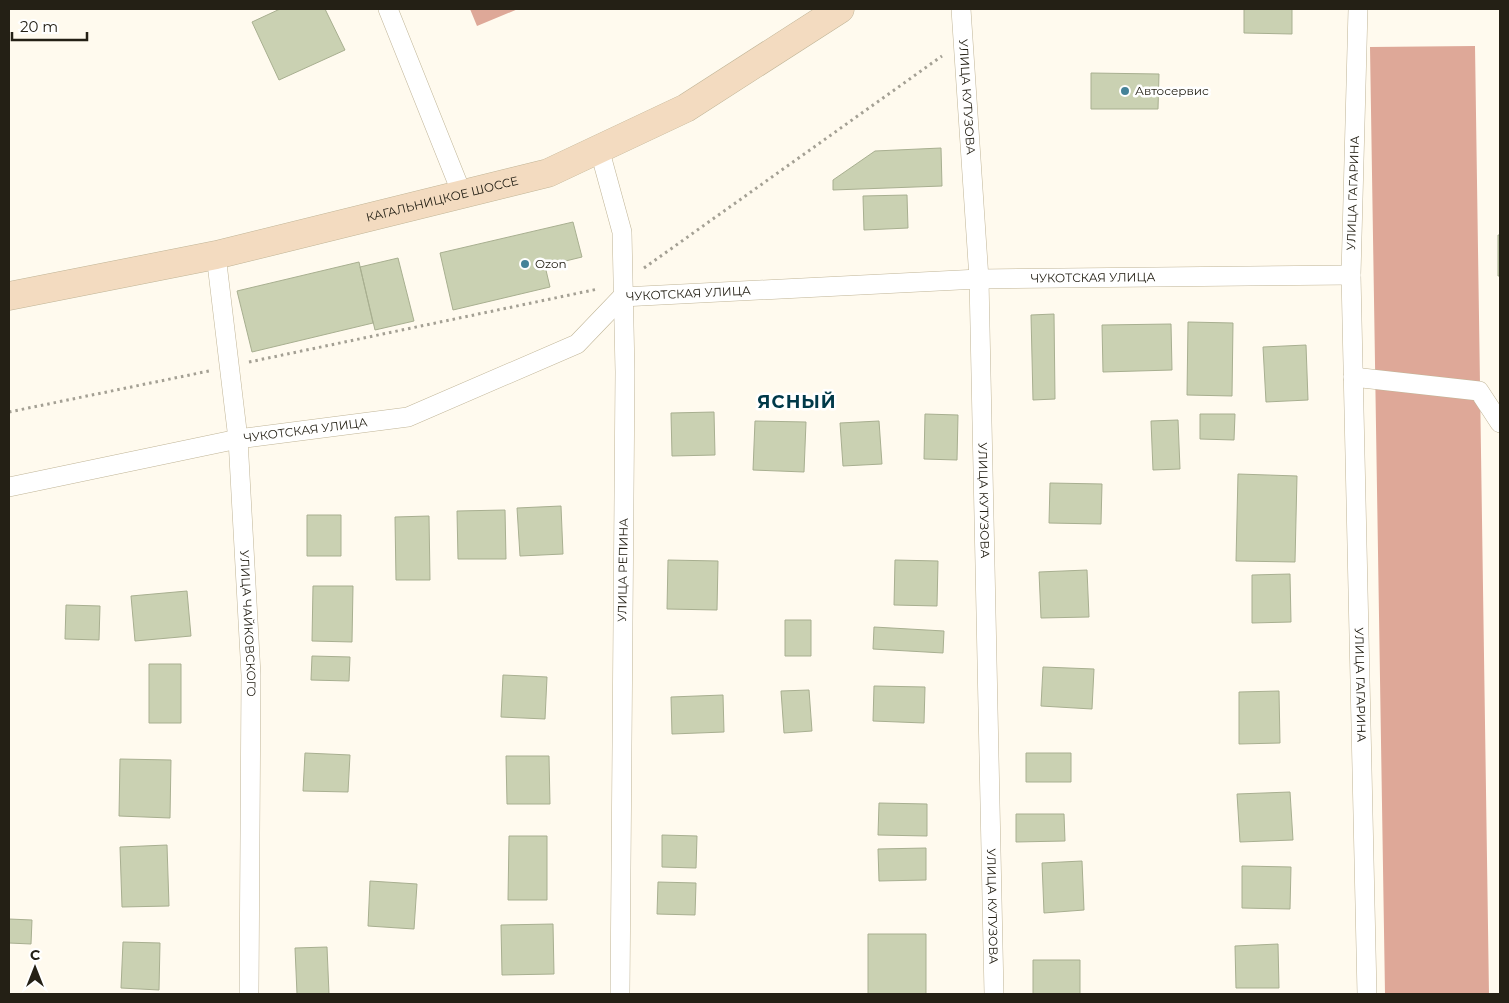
<svg xmlns="http://www.w3.org/2000/svg" width="1509" height="1003" viewBox="0 0 1509 1003" font-family="Montserrat,sans-serif">
	<style>
		.forest { fill: #dea898 }
		.building { fill: #cad1b2; stroke: #a8af90 }
		.lines { fill: none; stroke-linecap: round; stroke-linejoin: round }
		.street-casing { stroke: #c0b597; stroke-width: 20 }
		.secondary-casing { stroke: #c0b597; stroke-width: 29 }
		.path { stroke: #a4a094; stroke-width: 3; stroke-dasharray: 2.5 4; stroke-linecap: butt }
		.street { stroke: #fff; stroke-width: 19 }
		.secondary { stroke: #f3dbc0; stroke-width: 28 }
		.poi-dot { fill: #448298; stroke: #fff; stroke-width: 2 }
		.labels { text-anchor: middle; stroke-width: 5; stroke-linejoin: round; paint-order: stroke }
		.poi-label { font-size: 12px; fill: #242015; stroke: #fff; text-anchor: start }
		.street-label { font-size: 12px; fill: #242015; stroke: #fff }
		.district-label { font-size: 18px; font-weight: bold; letter-spacing: 1px; fill: #003949; stroke: #fff }
	</style>
	<rect width="100%" height="100%" fill="#fffaee"/>
	<path class="forest" d="M470 9H518L477 26Z
		M1475 46 1489 994H1385L1370 47Z"/>
	<path class="building" d="M280 9H325L345 50 279 80 252 22Z
		M1244 9H1292V34L1244 33Z
		M1091 73 1159 74 1158 109H1091Z
		M941 148 942 186 833 190V180L875 151Z
		M907 195 908 228 864 230 863 196Z
		M573 222 582 257 545 266 550 287 453 310 440 253Z
		M1498 235H1500V276H1498Z
		M398 258 414 321 375 330 360 267Z
		M359 262 373 323 252 352 237 291Z
		M1054 314 1055 399 1033 400 1031 315Z
		M1188 322 1233 323 1232 396 1187 395Z
		M1171 324 1172 370 1103 372 1102 325Z
		M1306 345 1308 400 1266 402 1263 347Z
		M714 412 715 455 672 456 671 413Z
		M925 414 958 415 957 460 924 459Z
		M1200 414H1235L1234 440 1200 439Z
		M1178 420 1180 469 1153 470 1151 421Z
		M755 421 806 422 804 472 753 470Z
		M879 421 882 464 843 466 840 423Z
		M1238 474 1297 476 1295 562 1236 561Z
		M1050 483 1102 484 1101 524 1049 523Z
		M561 506 563 554 520 556 517 508Z
		M505 510 506 559H458L457 511Z
		M307 515H341V556H307Z
		M429 516 430 580H396L395 517Z
		M668 560 718 561 717 610 667 609Z
		M895 560 938 561 937 606 894 605Z
		M1087 570 1089 617 1041 618 1039 572Z
		M1290 574 1291 622 1252 623V575Z
		M313 586H353L352 642 312 641Z
		M187 591 191 636 135 641 131 596Z
		M66 605 100 606 99 640 65 639Z
		M785 620H811V656H785Z
		M874 627 944 631 943 653 873 649Z
		M312 656 350 657 349 681 311 680Z
		M149 664H181V723H149Z
		M1043 667 1094 669 1092 709 1041 706Z
		M503 675 547 677 545 719 501 717Z
		M874 686 925 687 924 723 873 721Z
		M809 690 812 731 784 733 781 691Z
		M1279 691 1280 743 1239 744V692Z
		M723 695 724 732 672 734 671 697Z
		M305 753 350 755 348 792 303 791Z
		M1026 753H1071V782H1026Z
		M506 756H549L550 804H507Z
		M120 759 171 760 170 818 119 816Z
		M1290 792 1293 840 1240 842 1237 794Z
		M879 803 927 804V836L878 835Z
		M1016 814H1064L1065 841 1016 842Z
		M662 835 697 836 696 868 662 867Z
		M509 836H547V900H508Z
		M167 845 169 906 122 907 120 847Z
		M926 848V880L879 881 878 849Z
		M1082 861 1084 910 1044 913 1042 863Z
		M1242 866 1291 867 1290 909 1242 908Z
		M370 881 417 884 414 929 368 926Z
		M658 882 696 883 695 915 657 914Z
		M9 919 32 920 31 944 9 943Z
		M553 924 554 974 502 975 501 925Z
		M868 934H926V994H868Z
		M123 942 160 943 159 990 121 988Z
		M1278 944 1279 988H1236L1235 946Z
		M327 947 329 994H297L295 948Z
		M1033 960H1080V994H1033Z"/>
	<g class="lines">
		<g class="street-casing">
			<g id="street">
				<path d="M388 9 462 194"/>
				<path id="s1" d="M961 9 979 279 994 994"/>
				<path id="s2" d="M1358 9 1351 275 1367 994"/>
				<path d="M599 148 622 232 625 372 620 994"/>
				<path id="s3" d="M216 255 238 439 251 675 249 994"/>
				<path d="M1353 377 1479 391 1500 423"/>
				<path id="s4" d="M9 487 238 439 408 417 577 344 622 297 979 279 1351 275"/>
			</g>
		</g>
		<g class="secondary-casing">
			<g id="secondary">
				<path id="s5" d="M9 296 216 255 548 173 686 108 840 9"/>
			</g>
		</g>
		<path class="path" d="M644 268 942 56
			M249 362 598 289
			M9 412 209 371"/>
		<use href="#street" class="street"/>
		<use href="#secondary" class="secondary"/>
	</g>
	<g class="poi-dot">
		<circle cx="1125" cy="91" r="5"/>
		<circle cx="525" cy="264" r="5"/>
	</g>
	<g class="labels">
		<g class="poi-label">
			<text x="1135" y="95">Автосервис</text>
			<text x="535" y="268">Ozon</text>
		</g>
		<g class="street-label">
			<text dy="4" stroke="none"><textPath href="#s1" startOffset="88">УЛИЦА КУТУЗОВА</textPath></text>
			<text transform="translate(1353 193) rotate(-88)" y="4">УЛИЦА ГАГАРИНА</text>
			<text dy="4" stroke="none"><textPath href="#s5" startOffset="444">КАГАЛЬНИЦКОЕ ШОССЕ</textPath></text>
			<text dy="4" stroke="none"><textPath href="#s4" startOffset="1126">ЧУКОТСКАЯ УЛИЦА</textPath></text>
			<text dy="4" stroke="none"><textPath href="#s4" startOffset="721">ЧУКОТСКАЯ УЛИЦА</textPath></text>
			<text dy="4" stroke="none"><textPath href="#s4" startOffset="302">ЧУКОТСКАЯ УЛИЦА</textPath></text>
			<text dy="4" stroke="none"><textPath href="#s1" startOffset="492">УЛИЦА КУТУЗОВА</textPath></text>
			<text transform="translate(623 570) rotate(-89)" y="4">УЛИЦА РЕПИНА</text>
			<text dy="4" stroke="none"><textPath href="#s3" startOffset="370">УЛИЦА ЧАЙКОВСКОГО</textPath></text>
			<text dy="4" stroke="none"><textPath href="#s2" startOffset="676">УЛИЦА ГАГАРИНА</textPath></text>
			<text dy="4" stroke="none"><textPath href="#s1" startOffset="898">УЛИЦА КУТУЗОВА</textPath></text>
		</g>
		<g class="district-label">
			<text x="797" y="408">ЯСНЫЙ</text>
		</g>
	</g>
	<rect width="1509" height="1003" fill="none" stroke="#242015" stroke-width="20"/>
	<g transform="translate(35 968)" stroke="#ffffff" stroke-width="4" paint-order="stroke">
	<path d="M0-4L9 19L0 12L-9 19Z" fill="#242015"/>
	<text y="-8" font-size="14" font-weight="bold" text-anchor="middle" fill="#242015">С</text>
	</g>
	<path d="M12 32v8h75v-8" fill="none" stroke="#242015" stroke-width="2.5"/>
	<text x="20" y="32" font-size="15" fill="#242015" stroke="#ffffff" stroke-width="4" paint-order="stroke">20 m</text>
</svg>
